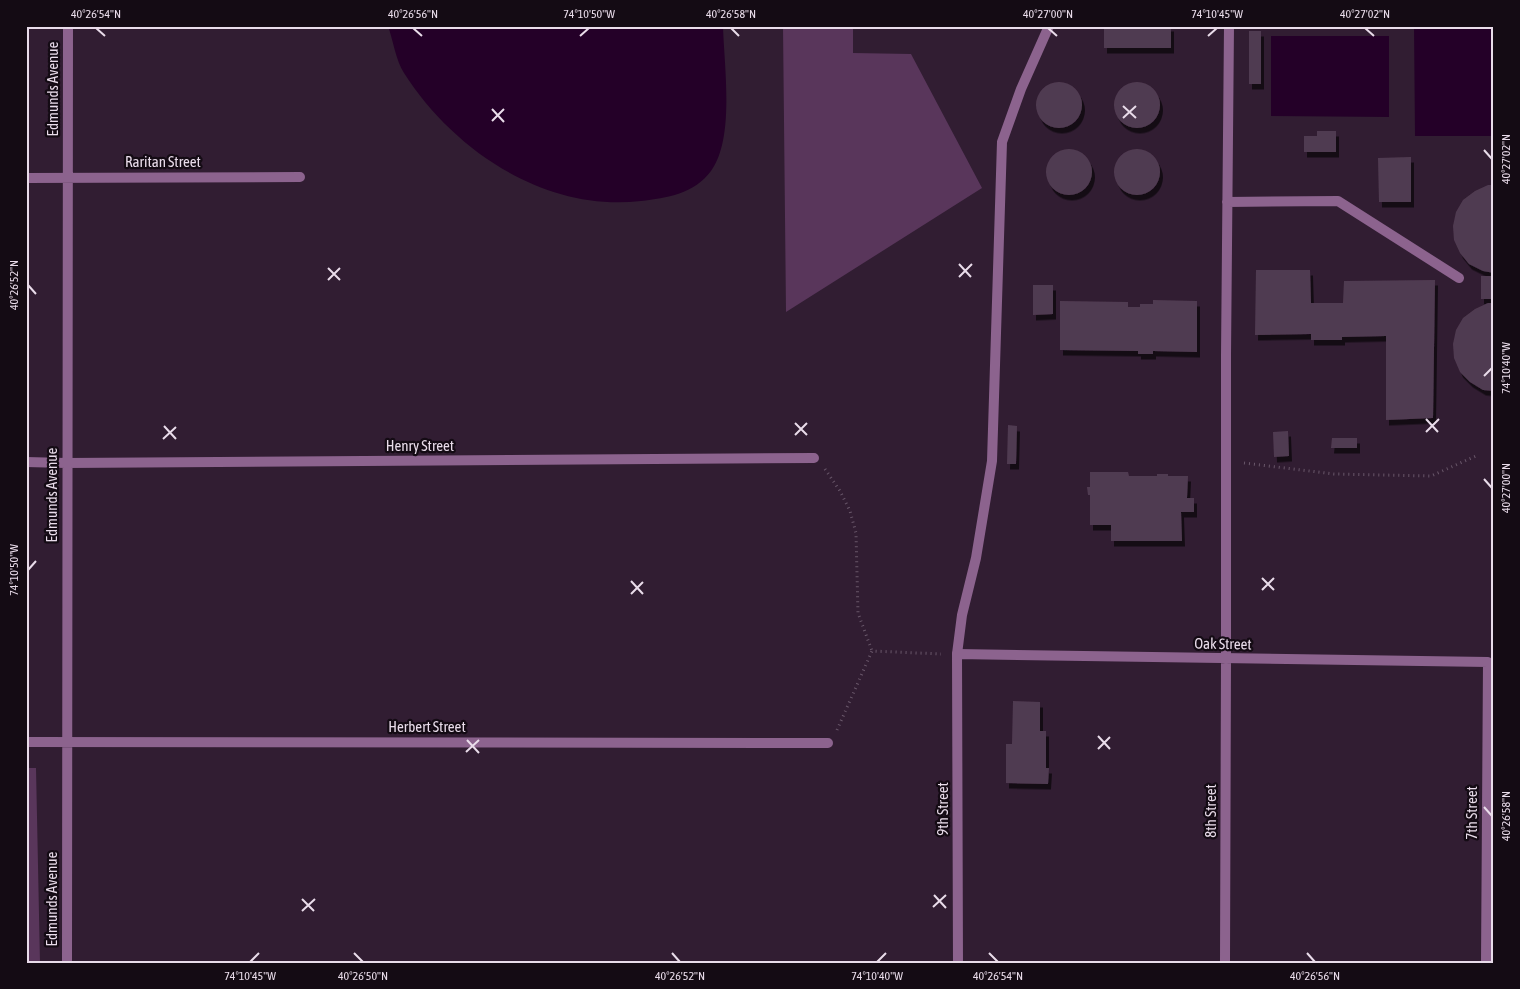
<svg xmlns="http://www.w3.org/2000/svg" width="1520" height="989" viewBox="0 0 1520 989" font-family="'Asap Condensed',sans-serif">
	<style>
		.green { fill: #59365b }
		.water { fill: #240028 }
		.building { fill: #503b51; filter: url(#shadow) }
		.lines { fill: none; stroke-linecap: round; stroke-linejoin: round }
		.path { stroke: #69576a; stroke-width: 3; stroke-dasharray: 1 4; stroke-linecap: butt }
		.lane { stroke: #8c638e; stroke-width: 10 }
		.street { stroke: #8c638e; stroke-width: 10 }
		.ticks { fill: none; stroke: #e9dcea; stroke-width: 2 }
		.labels { text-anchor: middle; stroke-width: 4.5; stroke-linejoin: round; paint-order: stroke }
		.street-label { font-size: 15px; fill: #e9dcea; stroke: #140b14 }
		.neatline { fill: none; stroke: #e9dcea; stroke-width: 2 }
		.ticks-label { font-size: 12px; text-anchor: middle; fill: #e9dcea }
	</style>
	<defs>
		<filter id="shadow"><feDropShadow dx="3" dy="5.5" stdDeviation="0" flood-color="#0009"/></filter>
	</defs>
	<rect width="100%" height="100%" fill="#311d32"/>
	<path class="green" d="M783 26H853V53L911 54 982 188 786 312Z
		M26 768H36L40 963H26Z"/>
	<path class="water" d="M388 26H723C724 66 735 138 711 171 694 194 667 198 641 201 545 212 454 151 404 73 396 61 393 40 388 26Z
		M1414 26H1494V136H1415Z
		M1271 36H1389V117L1271 116Z"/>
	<path class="building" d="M1104 26H1171V48H1104Z
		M1249 31H1261V84H1249Z
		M1114 105a23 23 0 1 1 46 0a23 23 0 1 1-46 0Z
		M1036 105a23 23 0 1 1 46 0a23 23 0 1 1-46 0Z
		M1317 131H1336V152H1304V136H1317Z
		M1046 172a23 23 0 1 1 46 0a23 23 0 1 1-46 0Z
		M1114 172a23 23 0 1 1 46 0a23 23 0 1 1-46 0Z
		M1411 157V202H1379L1378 158Z
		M1488 185H1494V273L1483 271 1469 264 1460 253 1454 240 1453 226 1456 212 1463 200 1475 191Z
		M1256 270H1310L1311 303H1343L1344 281 1435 280 1433 418 1386 420V336L1342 337V340H1311V334L1255 335Z
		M1481 276H1494V299H1481Z
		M1033 285H1053V314L1033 315Z
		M1153 300 1197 301V352L1153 351V354H1138V351L1060 350V301L1128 302V307H1140V304H1153Z
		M1488 303H1494V391L1483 390 1470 382 1460 372 1454 358 1453 344 1456 330 1463 318 1475 309Z
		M1008 425 1017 426 1016 464H1007Z
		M1288 431 1289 456 1274 457 1273 432Z
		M1332 438H1357V448H1331Z
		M1090 472H1128L1129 476H1157V474H1168V476H1188L1187 498H1194V512H1181L1182 541H1111V525H1090V495H1088L1087 487H1090Z
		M1013 701 1040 702V731H1046V768H1049L1048 784 1006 783V744H1012Z"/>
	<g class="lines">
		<path class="path" d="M1244 463 1334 474 1431 476 1476 456
			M825 469 840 491 850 511 856 533 858 613 872 651
			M837 730 872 651 941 654"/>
		<path class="lane" d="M1227 202 1338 201 1459 278
			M957 654 962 615 976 558 992 461 1002 142 1021 89 1049 26
			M1226 659V355L1229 26"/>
		<path class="street" d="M26 178 300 177
			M26 462 66 463 814 458
			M26 742 828 743
			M67 963 68 26
			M958 963 957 654 1488 662 1486 963
			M1225 963 1226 659"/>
	</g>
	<path class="ticks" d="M96 28 105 36M413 28 422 36M731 28 739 36M1048 28 1057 36M1365 28 1374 36M580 36 589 28M1208 36 1217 28M1123 106 1136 118M492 109 504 122M1123 118 1136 106M492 121 504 109M1484 150 1492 159M959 264 971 277M328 268 340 280M959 277 972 264M328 280 340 268M28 285 36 294M1484 376 1492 368M1426 419 1438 432M795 423 807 435M164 426 176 439M1426 432 1439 419M795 435 807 423M163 439 176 427M1484 479 1492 488M28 570 36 561M1262 578 1274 590M631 581 643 594M1262 590 1274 578M631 594 643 582M1098 736 1110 749M467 740 479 753M1098 749 1110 737M466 752 479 740M1484 807 1492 816M934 895 946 908M302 899 314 911M933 907 946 895M302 911 315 899M354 953 363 962M672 953 680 962M989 953 998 962M1307 953 1315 962M250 962 259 953M877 962 886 953"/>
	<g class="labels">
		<g class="street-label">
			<text transform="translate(53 89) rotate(-90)" y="5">Edmunds Avenue</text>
			<text x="163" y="167">Raritan Street</text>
			<text x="420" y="451">Henry Street</text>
			<text transform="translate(52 495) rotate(-90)" y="5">Edmunds Avenue</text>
			<text transform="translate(1223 644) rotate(1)" y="5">Oak Street</text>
			<text x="427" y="732">Herbert Street</text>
			<text transform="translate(943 809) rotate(-90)" y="5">9th Street</text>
			<text transform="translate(1211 811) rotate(-90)" y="5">8th Street</text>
			<text transform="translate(1472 813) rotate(-90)" y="5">7th Street</text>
			<text transform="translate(52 899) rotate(-90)" y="5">Edmunds Avenue</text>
		</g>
	</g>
	<rect width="1520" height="989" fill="none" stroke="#140b14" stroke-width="55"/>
	<rect x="28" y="28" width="1464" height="934" class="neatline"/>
	<g class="ticks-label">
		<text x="96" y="18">40°26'54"N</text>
		<text x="413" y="18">40°26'56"N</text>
		<text x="589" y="18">74°10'50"W</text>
		<text x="731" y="18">40°26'58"N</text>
		<text x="1048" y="18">40°27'00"N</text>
		<text x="1217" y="18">74°10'45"W</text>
		<text x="1365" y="18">40°27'02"N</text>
		<text transform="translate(1506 159) rotate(-90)" y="4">40°27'02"N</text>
		<text transform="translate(14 285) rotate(-90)" y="4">40°26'52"N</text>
		<text transform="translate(1506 368) rotate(-90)" y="4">74°10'40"W</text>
		<text transform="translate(1506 488) rotate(-90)" y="4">40°27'00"N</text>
		<text transform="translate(14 570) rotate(-90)" y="4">74°10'50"W</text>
		<text transform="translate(1506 816) rotate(-90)" y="4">40°26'58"N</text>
		<text x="250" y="980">74°10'45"W</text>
		<text x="363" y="980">40°26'50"N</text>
		<text x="680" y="980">40°26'52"N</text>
		<text x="877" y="980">74°10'40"W</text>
		<text x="998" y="980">40°26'54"N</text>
		<text x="1315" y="980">40°26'56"N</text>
	</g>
</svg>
